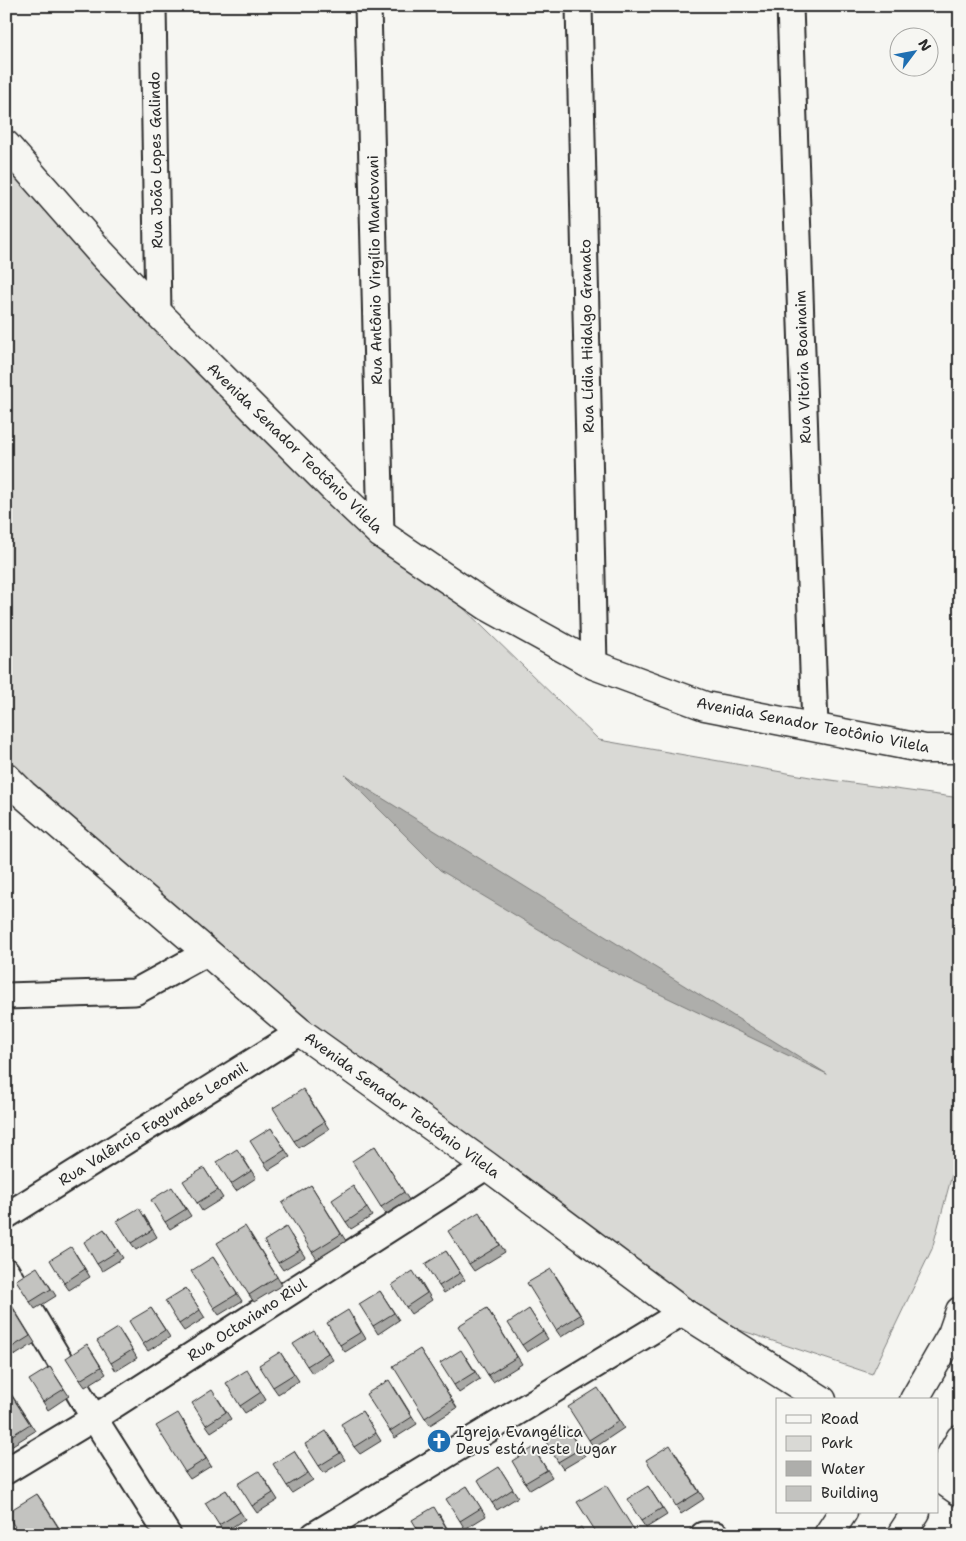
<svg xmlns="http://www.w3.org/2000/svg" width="966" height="1541" viewBox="0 0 966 1541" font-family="'Shantell Sans',sans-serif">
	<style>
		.green { fill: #d9d9d5; stroke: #828280 }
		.water { fill: #aeaeab; stroke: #7a7a78 }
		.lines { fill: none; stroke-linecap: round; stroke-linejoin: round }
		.street-casing { stroke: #2b2b2b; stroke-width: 29 }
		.secondary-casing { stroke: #2b2b2b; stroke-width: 31 }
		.street { stroke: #f6f6f2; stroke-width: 25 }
		.secondary { stroke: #f6f6f2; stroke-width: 28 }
		.wall { fill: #a8a8a5; stroke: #2b2b2b }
		.building { fill: #c3c3c0; stroke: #2b2b2b }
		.labels { text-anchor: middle; stroke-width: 4; stroke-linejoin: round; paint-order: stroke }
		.street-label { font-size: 15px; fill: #2b2b2b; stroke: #f6f6f2 }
		.poi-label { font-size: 15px; fill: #2b2b2b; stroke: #f6f6f2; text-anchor: start }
	</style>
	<rect width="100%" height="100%" fill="#f6f6f2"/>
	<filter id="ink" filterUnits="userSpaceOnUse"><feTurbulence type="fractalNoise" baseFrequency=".02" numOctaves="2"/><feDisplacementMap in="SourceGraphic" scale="10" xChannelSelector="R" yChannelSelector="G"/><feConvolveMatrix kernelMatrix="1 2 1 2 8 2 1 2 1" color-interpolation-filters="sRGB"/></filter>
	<g filter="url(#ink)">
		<path class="green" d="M6 148 158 311 599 740 816 778 960 798V1145L932 1249 872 1374 692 1314 302 1030 6 765Z"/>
		<path class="water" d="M345 775 827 1074 595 963 440 870Z"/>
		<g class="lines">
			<g class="street-casing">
				<path id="street" d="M153 6 158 313
					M368 6 381 534
					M579 6 594 665
					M790 6 815 727
					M6 996 135 992 208 952
					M6 1216 300 1032
					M6 1271 94 1418 168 1535
					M6 1471 94 1418 487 1166
					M314 1535 683 1312
					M703 1535H716"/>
			</g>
			<g class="secondary-casing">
				<path id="secondary" d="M6 145 102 254 158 313 340 495 381 534 487 606 594 665 705 706 925 749H960
					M6 777 23 794 300 1032 487 1166 683 1312 822 1400
					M914 1400 952 1334 960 1311
					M937 1476 960 1492
					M937 1480 960 1439
					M828 1535 843 1512
					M901 1535 916 1512"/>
			</g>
			<use href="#street" class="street"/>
			<use href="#secondary" class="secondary"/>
		</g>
		<path class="wall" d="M308 1096 329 1129 299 1148 294 1141Z
			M271 1128 290 1157 269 1170 264 1163Z
			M375 1146 409 1200 386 1214 381 1207Z
			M242 1156 256 1178 236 1191 231 1184Z
			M204 1168 223 1198 202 1211 197 1203Z
			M311 1185 346 1241 317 1259 312 1252Z
			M353 1186 372 1216 351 1229 346 1222Z
			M177 1194 191 1216 170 1229 165 1222Z
			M144 1215 157 1237 136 1250 131 1243Z
			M484 1219 505 1252 474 1271 469 1264Z
			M104 1229 123 1258 102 1271 97 1264Z
			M250 1233 282 1285 254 1302 249 1295Z
			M291 1235 305 1257 283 1270 278 1263Z
			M446 1251 465 1280 444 1293 439 1286Z
			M76 1254 90 1277 69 1290 64 1283Z
			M213 1257 242 1301 219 1315 214 1308Z
			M42 1274 56 1296 35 1309 30 1302Z
			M556 1276 585 1322 561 1337 556 1330Z
			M419 1278 432 1300 411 1314 406 1307Z
			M186 1288 205 1318 184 1331 179 1324Z
			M380 1291 399 1320 378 1334 373 1326Z
			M6 1296 35 1343 14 1356 6 1344Z
			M151 1308 170 1337 148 1351 143 1344Z
			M487 1308 522 1364 493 1382 488 1375Z
			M529 1309 548 1339 527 1352 522 1345Z
			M353 1317 366 1339 345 1352 340 1345Z
			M123 1335 137 1358 116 1371 111 1363Z
			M319 1338 333 1360 312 1373 307 1366Z
			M87 1344 106 1374 85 1387 80 1380Z
			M420 1349 457 1408 430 1425 425 1418Z
			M280 1352 299 1381 278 1394 273 1387Z
			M466 1357 480 1379 459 1393 454 1385Z
			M50 1367 69 1396 48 1410 43 1402Z
			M252 1377 266 1400 245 1413 240 1406Z
			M6 1386 35 1431 11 1446 6 1440Z
			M394 1387 417 1424 395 1438 390 1431Z
			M603 1395 624 1428 594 1448 589 1440Z
			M217 1397 231 1419 211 1432 206 1425Z
			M362 1411 381 1441 360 1454 354 1447Z
			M183 1420 211 1466 190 1479 185 1472Z
			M566 1427 585 1456 563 1469 558 1462Z
			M331 1438 345 1460 324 1473 319 1466Z
			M533 1448 552 1477 530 1490 525 1483Z
			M294 1451 313 1480 292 1493 287 1486Z
			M675 1452 704 1499 681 1514 676 1506Z
			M499 1467 518 1497 497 1510 492 1503Z
			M264 1478 278 1500 257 1513 252 1506Z
			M467 1486 486 1516 465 1529 460 1521Z
			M648 1486 667 1515 646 1528 641 1521Z
			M226 1490 245 1519 224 1532 219 1525Z
			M37 1494 42 1501 63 1534 20 1535Z
			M439 1514 451 1535H421Z"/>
		<path class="building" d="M303 1089 324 1122 294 1141 273 1108Z
			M271 1128 285 1150 264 1163 250 1141Z
			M375 1146 404 1192 381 1207 352 1161Z
			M237 1149 251 1171 231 1184 217 1162Z
			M204 1168 218 1190 197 1203 183 1181Z
			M311 1185 341 1234 312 1252 282 1203Z
			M353 1186 367 1208 346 1222 332 1200Z
			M172 1187 186 1209 165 1222 151 1200Z
			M139 1208 152 1230 131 1243 117 1221Z
			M479 1212 500 1245 469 1264 448 1231Z
			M245 1226 277 1277 249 1295 217 1243Z
			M286 1227 300 1250 278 1263 264 1241Z
			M104 1229 118 1251 97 1264 84 1242Z
			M71 1247 85 1269 64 1283 50 1260Z
			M446 1251 460 1273 439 1286 425 1264Z
			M213 1257 237 1294 214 1308 191 1271Z
			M37 1267 51 1289 30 1302 16 1280Z
			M551 1269 580 1315 556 1330 527 1283Z
			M413 1271 427 1293 406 1307 392 1285Z
			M186 1288 200 1310 179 1324 165 1301Z
			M380 1291 394 1313 373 1326 359 1304Z
			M6 1297 30 1336 9 1349 6 1344Z
			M151 1308 165 1330 143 1344 129 1321Z
			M487 1308 517 1357 488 1375 458 1326Z
			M529 1309 543 1331 522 1345 508 1323Z
			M348 1310 361 1332 340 1345 327 1323Z
			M118 1328 132 1350 111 1363 97 1341Z
			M314 1331 328 1353 307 1366 293 1344Z
			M87 1344 101 1367 80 1380 66 1358Z
			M420 1349 452 1400 425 1418 393 1366Z
			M461 1350 475 1372 454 1385 440 1363Z
			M280 1352 294 1374 273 1387 259 1365Z
			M50 1367 64 1389 43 1402 29 1380Z
			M247 1370 261 1392 240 1406 226 1383Z
			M389 1380 412 1417 390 1431 366 1394Z
			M6 1387 30 1424 6 1439Z
			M598 1388 619 1421 589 1440 568 1407Z
			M212 1390 226 1412 206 1425 192 1403Z
			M362 1411 376 1433 354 1447 341 1424Z
			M178 1413 206 1459 185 1472 156 1426Z
			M566 1427 580 1449 558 1462 545 1440Z
			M326 1431 340 1453 319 1466 305 1444Z
			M670 1445 699 1492 676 1506 646 1460Z
			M533 1448 547 1470 525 1483 512 1461Z
			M294 1451 308 1473 287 1486 273 1464Z
			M499 1467 513 1489 492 1503 478 1480Z
			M259 1471 273 1493 252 1506 238 1484Z
			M606 1485 636 1533 633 1535H598L577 1502Z
			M467 1486 481 1508 460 1521 446 1499Z
			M648 1486 662 1508 641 1521 627 1499Z
			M226 1490 240 1512 219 1525 205 1503Z
			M37 1494 58 1527 45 1535H20L6 1513Z
			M434 1507 447 1529 438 1535H421L412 1520Z
			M540 1525 546 1535H525Z
			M581 1527 586 1535H568Z
			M399 1528 403 1535H389Z"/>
	</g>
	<defs>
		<g id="church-disc" transform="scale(1.25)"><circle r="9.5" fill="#1f6fb2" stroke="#f6f6f2"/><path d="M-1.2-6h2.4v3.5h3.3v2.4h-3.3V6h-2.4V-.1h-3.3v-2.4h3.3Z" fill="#fff"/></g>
	</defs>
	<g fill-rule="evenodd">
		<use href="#church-disc" x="439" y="1441"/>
	</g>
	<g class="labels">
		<g class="street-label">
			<text transform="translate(156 160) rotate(-91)" y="5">Rua João Lopes Galindo</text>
			<text transform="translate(375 270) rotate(-91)" y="5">Rua Antônio Virgílio Mantovani</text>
			<text transform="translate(587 336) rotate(-91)" y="5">Rua Lídia Hidalgo Granato</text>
			<text transform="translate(803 367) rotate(-92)" y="5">Rua Vitória Boainaim</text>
			<text transform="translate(295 448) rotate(44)" y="5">Avenida Senador Teotônio Vilela</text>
			<text transform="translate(813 725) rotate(11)" y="5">Avenida Senador Teotônio Vilela</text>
			<text transform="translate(402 1105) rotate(36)" y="5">Avenida Senador Teotônio Vilela</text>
			<text transform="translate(153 1124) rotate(-32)" y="5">Rua Valêncio Fagundes Leomil</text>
			<text transform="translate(247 1320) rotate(-33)" y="5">Rua Octaviano Riul</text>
		</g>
		<g class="poi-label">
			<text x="456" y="1437">Igreja Evangélica<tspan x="456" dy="17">Deus está neste Lugar</tspan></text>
		</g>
	</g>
	<rect width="966" height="1541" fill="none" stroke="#f6f6f2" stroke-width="25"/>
	<rect x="12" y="12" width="941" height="1516" fill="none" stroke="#2b2b2b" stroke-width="2" filter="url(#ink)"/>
	<rect x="776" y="1398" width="162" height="115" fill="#f6f6f2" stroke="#a5a5a2"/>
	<rect x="786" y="1415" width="25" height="8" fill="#f6f6f2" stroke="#a5a5a2"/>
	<text x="821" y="1424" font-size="15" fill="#2b2b2b">Road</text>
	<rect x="786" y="1436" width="25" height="15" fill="#d9d9d5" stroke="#a5a5a2"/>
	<text x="821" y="1448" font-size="15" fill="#2b2b2b">Park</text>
	<rect x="786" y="1461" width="25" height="15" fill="#aeaeab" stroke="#a5a5a2"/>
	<text x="821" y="1474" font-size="15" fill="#2b2b2b">Water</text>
	<rect x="786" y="1486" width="25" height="15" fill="#c3c3c0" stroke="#a5a5a2"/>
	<text x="821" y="1498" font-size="15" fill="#2b2b2b">Building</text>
	<g transform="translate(914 52) rotate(58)"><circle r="24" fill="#f6f6f2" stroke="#a5a5a2"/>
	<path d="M0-4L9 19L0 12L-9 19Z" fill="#1f6fb2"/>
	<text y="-8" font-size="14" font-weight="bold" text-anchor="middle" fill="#2b2b2b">N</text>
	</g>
</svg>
